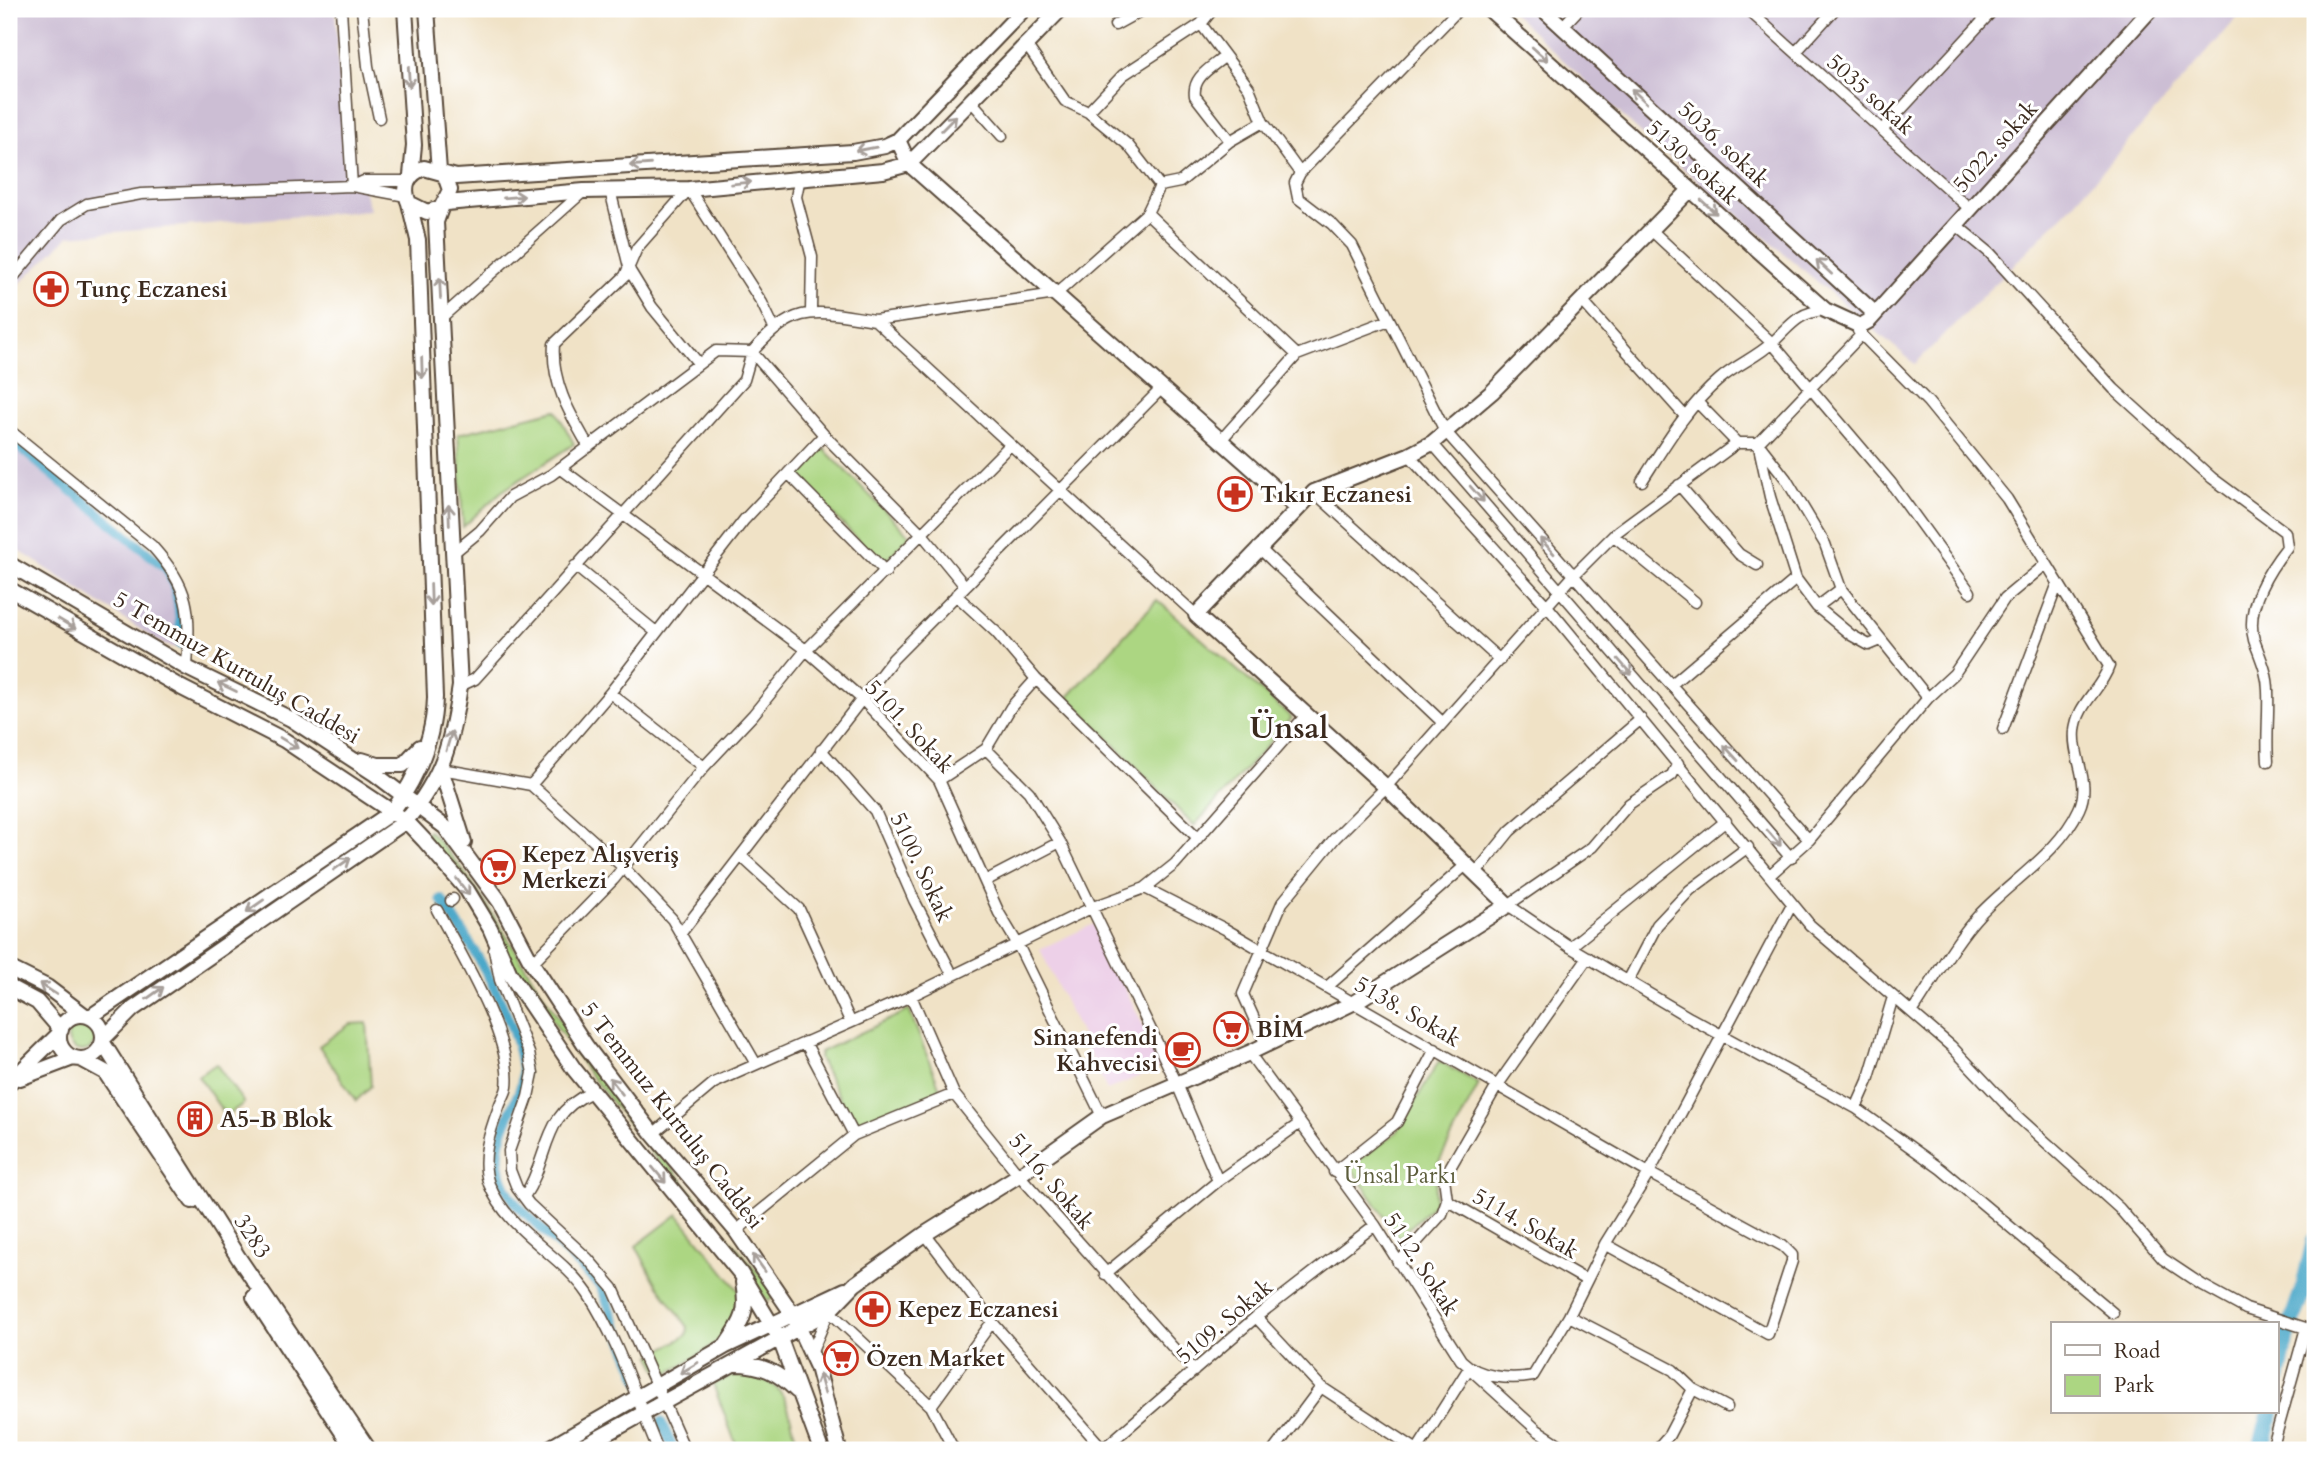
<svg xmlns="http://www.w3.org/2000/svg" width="2324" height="1459" viewBox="0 0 2324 1459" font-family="Cardo,serif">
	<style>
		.built { fill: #edd0e8 }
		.industrial { fill: #ccbed4 }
		.green { fill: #acd682; stroke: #748050; stroke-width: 2 }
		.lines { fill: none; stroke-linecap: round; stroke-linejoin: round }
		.canal { stroke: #4ba8c9; stroke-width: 10 }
		.river { stroke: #4ba8c9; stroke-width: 18 }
		.street-casing { stroke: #564637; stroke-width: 13 }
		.secondary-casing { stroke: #564637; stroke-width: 18 }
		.street { stroke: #fff; stroke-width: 10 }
		.secondary { stroke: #fff; stroke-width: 14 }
		.oneway { stroke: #a79f9a }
		.labels { text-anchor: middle; stroke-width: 6; stroke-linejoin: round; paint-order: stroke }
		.street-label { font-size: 23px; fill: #3b2a1e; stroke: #fff }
		.poi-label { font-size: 23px; font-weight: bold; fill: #3b2a1e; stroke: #fff; text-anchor: start }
		.park-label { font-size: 23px; fill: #5d5e3c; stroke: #fff }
		.district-label { font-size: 30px; font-weight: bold; fill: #3b2a1e; stroke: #fff }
	</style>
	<rect width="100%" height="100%" fill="#fff"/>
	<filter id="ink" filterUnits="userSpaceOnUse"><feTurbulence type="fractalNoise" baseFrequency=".0143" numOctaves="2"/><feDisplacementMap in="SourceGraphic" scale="14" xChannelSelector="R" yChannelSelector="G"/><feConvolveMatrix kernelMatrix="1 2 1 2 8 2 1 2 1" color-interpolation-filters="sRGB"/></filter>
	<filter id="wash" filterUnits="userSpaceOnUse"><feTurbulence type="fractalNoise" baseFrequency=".00686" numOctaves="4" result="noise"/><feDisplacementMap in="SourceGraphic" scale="28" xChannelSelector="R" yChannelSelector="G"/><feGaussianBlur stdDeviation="1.57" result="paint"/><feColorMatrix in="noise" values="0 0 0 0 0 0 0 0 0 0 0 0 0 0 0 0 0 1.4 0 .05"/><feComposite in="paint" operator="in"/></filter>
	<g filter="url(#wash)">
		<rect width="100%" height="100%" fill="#f0e2c6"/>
		<path class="built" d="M1094 924 1163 1066 1107 1090 1040 949Z"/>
		<path class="industrial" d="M9 9H335L341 112 370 210 69 236 9 294Z
			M1509 9H2245L2068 210 1915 364 1636 129Z
			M9 432 152 555 177 585 181 649 164 645 9 544Z"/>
		<path class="green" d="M556 410 574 444 501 492 463 527 458 434Z
			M823 448 910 536 882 564 795 476Z
			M1157 600 1292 718 1194 826 1068 697Z
			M429 831C481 884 514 954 557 1015 625 1112 700 1204 777 1295L768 1301 588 1072 425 835Z
			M909 1010 941 1091 856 1129 819 1058 820 1052Z
			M68 1037a14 14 0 1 1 28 0a14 14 0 1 1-28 0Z
			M367 1023 371 1086 356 1101 319 1046 350 1024Z
			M1439 1061 1479 1084 1438 1164 1434 1204 1399 1238 1350 1166 1397 1132Z
			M216 1064 244 1103 226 1116 198 1076Z
			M678 1214 740 1292C742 1338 694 1357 662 1377L651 1356 687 1335 688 1327 656 1283 636 1246Z
			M741 1371C792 1383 786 1406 799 1450H738L713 1384Z"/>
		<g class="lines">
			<path class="canal" d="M9 439 167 569C180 594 180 616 181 644
				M441 899C470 940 517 1019 522 1069 524 1082 519 1093 513 1105 497 1145 489 1168 517 1205L601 1287 641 1383
				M661 1422 674 1450"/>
			<path class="river" d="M2277 1379 2284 1344 2304 1288 2315 1241
				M2261 1450 2271 1412"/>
		</g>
	</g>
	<g filter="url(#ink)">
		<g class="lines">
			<g class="street-casing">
				<path id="street" d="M341 9 352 186
					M362 9 368 66 379 118
					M1459 9 1300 173 1295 183 1298 198 1332 224 1352 245 1445 431 1809 840
					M1747 9 1969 208
					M1201 24 1249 88 1263 122 1300 173
					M1115 25 1144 9
					M1563 26 1579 9
					M1796 52 1835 9
					M1224 57C1211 68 1192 77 1195 96L1230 141
					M971 101 1002 136
					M1088 112 1123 75 1201 24 1213 9
					M1882 130 1994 9
					M800 177 796 197 812 257 811 311
					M353 186 364 181H407
					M1160 186 1180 182 1230 141 1263 122
					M610 190 630 271 652 307 699 364
					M1147 213 1297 355 1389 320
					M1955 224 1990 253 2114 389 2212 478 2285 532 2287 547C2268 571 2245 608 2254 640 2260 657 2268 673 2268 691 2269 714 2266 737 2268 761
					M1651 230 1772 343 1891 483 1970 592
					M9 282 61 220 87 204 141 194 352 186 406 196
					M1583 302 1684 415
					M441 318 584 191
					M875 320 1056 294 1147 213 1160 186 1128 145 1088 112 1065 101 1025 43
					M1858 331 1928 402 2007 499 2109 666C2101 690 2077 704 2075 731 2072 758 2092 782 2079 809 2059 853 2012 880 1980 914 1954 942 1934 980 1913 1011
					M752 352 824 435 923 535 964 585
					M1698 403 1737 443
					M9 430 152 546C192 591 190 610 187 668
					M1221 440 1297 355
					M1432 443 1791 858
					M1758 443 1786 479 1825 544 1841 589 1928 698
					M589 447C570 414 551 383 554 344L625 276 637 248 689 189 762 303 774 328
					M1759 447 1770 497 1796 579 1817 607 1851 635 1869 645 1881 640
					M1409 455 1547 606 1810 925 1951 1046 2018 1117 2119 1208 2163 1259 2202 1285 2246 1309 2315 1331
					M560 468 806 650 862 699 939 780 999 913 1017 943 1102 1116
					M788 473 886 572
					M1642 481C1665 445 1687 407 1720 379 1736 365 1757 357 1773 342 1791 325 1798 312 1825 310
					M1679 485 1739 554 1757 565
					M1314 492 1500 660
					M1614 536 1695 602
					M1258 547 1442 722
					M452 554 480 531 510 497 551 475 716 351 752 352C797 302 813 311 875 320L1196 615
					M575 566 656 632
					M956 595 996 632 1036 679 1198 838
					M1817 607 1841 589
					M1671 685 1796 579
					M460 686 475 679 744 380 752 352
					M610 693 704 767
					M2003 729 2058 583
					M986 749 1029 792 1060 842 1177 1084 1218 1181
					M821 750 875 811 914 900 952 974
					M1678 763 1672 775 1629 804 1592 847 1508 905 1570 947 1690 1018 1856 1108 1941 1169 2113 1313
					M441 769 531 785 624 868 672 919 756 1064
					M939 780 986 749 1011 707 1036 679
					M531 785 610 693 744 520 824 435
					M742 857 799 909 850 1021
					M1476 873 1510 831 1641 719
					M1771 874 1809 840 1928 698 1954 674 2005 598 2046 564
					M985 881 1060 842
					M1145 888 1225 929 1649 1173 1783 1246 1792 1255V1261L1768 1334 1605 1244
					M451 901 453 899
					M437 910C460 953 513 1039 507 1087 506 1094 501 1100 499 1107 490 1131 480 1159 489 1184 508 1232 560 1253 588 1294 619 1341 636 1399 658 1450
					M681 933 893 659 1162 388
					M1570 947 1726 821
					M494 950 500 980 529 1053 533 1073 528 1097 509 1151 510 1170 517 1188 529 1204 588 1259 613 1288 685 1450
					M532 963 614 879 704 767 753 715 806 650 1009 446
					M1628 981 1657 925 1690 890 1748 847
					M1327 987 1467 864
					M911 996 954 1094 1019 1175 1194 1371
					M805 1042 854 1135
					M1266 1045 1243 994 1282 903 1335 838 1386 787 1575 574 1618 531 1737 443H1758L1862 334
					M1249 1053 1375 1225 1461 1360C1479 1378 1510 1380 1533 1376L1569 1316 1605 1244 1649 1173 1792 904
					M1856 1108 1868 1081 1893 997
					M653 1134 714 1083 911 996 1093 907 1145 888 1175 864 1306 715
					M1334 1172 1397 1122 1435 1049
					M524 1197C551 1156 540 1115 592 1092
					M1447 1200 1586 1280
					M736 1231 854 1135 954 1094
					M925 1234 992 1322 1104 1450
					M1398 1263 1442 1214 1447 1200 1444 1178 1497 1086 1588 957
					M1105 1274 1218 1181 1299 1124
					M1569 1316 1673 1370 1693 1389 1727 1407
					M1256 1317 1321 1387 1417 1450
					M811 1354 829 1311 931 1406 954 1450
					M931 1406 992 1322
					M1102 1450 1256 1317 1375 1225
					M1274 1450 1321 1387
					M1417 1450 1469 1368 1537 1430 1568 1450
					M1656 1450 1669 1435 1693 1389
					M2272 1450 2306 1328"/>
			</g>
			<g class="secondary-casing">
				<path id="secondary" d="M405 9 414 145 411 175
					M427 9 439 171
					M1489 9 1825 310 1860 326 1869 321 2151 9
					M1543 9 1870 309 1872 315
					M898 140 909 164 1297 508
					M445 176 450 190 441 208 427 212 409 203C402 187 408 174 424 168L456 177 853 152 885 146 898 140 1024 9
					M446 203 584 191 689 189 883 171 909 164 1061 9
					M9 564 187 668 291 719 375 774 445 827 500 902 532 963 586 1046 653 1134 736 1231 792 1313 817 1367 839 1450
					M9 589 182 688 284 740 406 821 424 840 467 890 490 928 510 974 574 1069 741 1274 780 1339 821 1450
					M362 760 378 765H403L420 747
					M441 769 464 842
					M9 968 47 987 84 1015
					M9 987 37 1002 61 1030
					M59 1037a22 22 0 1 1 44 0a22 22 0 1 1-44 0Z
					M90 1017 392 812C416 779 434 739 435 697L418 240 409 203
					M104 1038 133 1009 406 821C444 773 451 745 460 686L436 222 441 208
					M103 1043 238 1257 369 1450
					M83 1060 105 1072 192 1201
					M20 1078 73 1058
					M9 1083 59 1034
					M254 1297 354 1450
					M727 1344C744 1320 748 1312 743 1282
					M735 1364C761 1364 778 1372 797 1391
					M546 1450 726 1346 845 1290
					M577 1450 829 1311 855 1284 925 1234 1019 1175 1102 1116 1249 1053 1355 1002 1508 905 1386 787 1196 615 1314 492 1409 455 1432 443 1492 392 1690 190"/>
			</g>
			<use href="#street" class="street"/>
			<use href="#secondary" class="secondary"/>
		</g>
		<defs><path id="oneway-shaft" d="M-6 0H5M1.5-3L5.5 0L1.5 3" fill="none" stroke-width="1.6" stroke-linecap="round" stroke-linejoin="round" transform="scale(1.75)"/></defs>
		<g class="oneway">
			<use href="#oneway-shaft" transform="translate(1540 54) rotate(42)"/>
			<use href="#oneway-shaft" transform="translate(409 77) rotate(86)"/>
			<use href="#oneway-shaft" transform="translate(1639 96) rotate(-137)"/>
			<use href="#oneway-shaft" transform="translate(949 123) rotate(-45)"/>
			<use href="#oneway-shaft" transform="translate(866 149) rotate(170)"/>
			<use href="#oneway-shaft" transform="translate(640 165) rotate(176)"/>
			<use href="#oneway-shaft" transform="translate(741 183) rotate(-6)"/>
			<use href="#oneway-shaft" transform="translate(514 197) rotate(-5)"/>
			<use href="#oneway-shaft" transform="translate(1709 207) rotate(42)"/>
			<use href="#oneway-shaft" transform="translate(1824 267) rotate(-137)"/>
			<use href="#oneway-shaft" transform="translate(440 288) rotate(-93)"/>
			<use href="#oneway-shaft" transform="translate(422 368) rotate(88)"/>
			<use href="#oneway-shaft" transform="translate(1477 494) rotate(49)"/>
			<use href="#oneway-shaft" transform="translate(449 515) rotate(-92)"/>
			<use href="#oneway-shaft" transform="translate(1547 546) rotate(-132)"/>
			<use href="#oneway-shaft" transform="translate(431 595) rotate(88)"/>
			<use href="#oneway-shaft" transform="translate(67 624) rotate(31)"/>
			<use href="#oneway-shaft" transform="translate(1625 667) rotate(49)"/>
			<use href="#oneway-shaft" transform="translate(227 687) rotate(-154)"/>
			<use href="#oneway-shaft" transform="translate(449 741) rotate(-73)"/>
			<use href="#oneway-shaft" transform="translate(289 743) rotate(31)"/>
			<use href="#oneway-shaft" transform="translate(1731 753) rotate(-132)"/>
			<use href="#oneway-shaft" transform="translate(1774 838) rotate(49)"/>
			<use href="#oneway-shaft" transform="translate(342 864) rotate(-35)"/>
			<use href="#oneway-shaft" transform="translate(463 887) rotate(53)"/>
			<use href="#oneway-shaft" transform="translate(255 906) rotate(145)"/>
			<use href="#oneway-shaft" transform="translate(48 989) rotate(-147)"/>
			<use href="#oneway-shaft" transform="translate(155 993) rotate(-35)"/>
			<use href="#oneway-shaft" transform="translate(616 1086) rotate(-128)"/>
			<use href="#oneway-shaft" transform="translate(659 1175) rotate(50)"/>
			<use href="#oneway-shaft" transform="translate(759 1263) rotate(-126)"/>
			<use href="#oneway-shaft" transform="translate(689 1368) rotate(149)"/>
			<use href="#oneway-shaft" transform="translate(822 1384) rotate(-106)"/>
		</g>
	</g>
	<defs>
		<g id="pharmacy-ring" transform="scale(1.75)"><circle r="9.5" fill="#fff" stroke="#c8321e" stroke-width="1.5"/><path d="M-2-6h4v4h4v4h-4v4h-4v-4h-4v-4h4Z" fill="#c8321e"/></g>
		<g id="supermarket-ring" transform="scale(1.75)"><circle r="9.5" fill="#fff" stroke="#c8321e" stroke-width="1.5"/><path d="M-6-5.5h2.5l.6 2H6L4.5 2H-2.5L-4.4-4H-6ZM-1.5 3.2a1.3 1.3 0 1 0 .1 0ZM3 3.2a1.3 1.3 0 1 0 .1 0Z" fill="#c8321e"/></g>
		<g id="cafe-ring" transform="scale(1.75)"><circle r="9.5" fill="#fff" stroke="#c8321e" stroke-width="1.5"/><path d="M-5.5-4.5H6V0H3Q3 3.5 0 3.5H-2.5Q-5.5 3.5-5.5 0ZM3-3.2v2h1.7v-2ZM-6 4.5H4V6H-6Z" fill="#c8321e"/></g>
		<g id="building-ring" transform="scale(1.75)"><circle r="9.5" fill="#fff" stroke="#c8321e" stroke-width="1.5"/><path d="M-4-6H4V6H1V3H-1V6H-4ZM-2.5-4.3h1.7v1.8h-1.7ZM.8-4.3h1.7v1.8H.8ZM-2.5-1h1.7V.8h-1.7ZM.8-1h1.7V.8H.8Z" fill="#c8321e"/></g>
	</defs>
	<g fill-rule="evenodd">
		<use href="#pharmacy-ring" x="51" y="289"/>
		<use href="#pharmacy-ring" x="1235" y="494"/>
		<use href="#supermarket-ring" x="498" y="867"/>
		<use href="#supermarket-ring" x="1231" y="1029"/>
		<use href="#cafe-ring" x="1183" y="1050"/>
		<use href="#building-ring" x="195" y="1119"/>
		<use href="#pharmacy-ring" x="873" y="1309"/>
		<use href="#supermarket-ring" x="841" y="1358"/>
	</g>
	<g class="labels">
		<g class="street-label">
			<text transform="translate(1871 94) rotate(42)" y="8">5035 sokak</text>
			<text transform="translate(1724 144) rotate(43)" y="8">5036. sokak</text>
			<text transform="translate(1995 146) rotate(-48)" y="8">5022. sokak</text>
			<text transform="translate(1693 162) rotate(42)" y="8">5130. sokak</text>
			<text transform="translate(237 667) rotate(30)" y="8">5 Temmuz Kurtuluş Caddesi</text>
			<text transform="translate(910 726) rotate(47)" y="8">5101. Sokak</text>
			<text transform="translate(922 867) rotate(65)" y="8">5100. Sokak</text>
			<text transform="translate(1408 1011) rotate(30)" y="8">5138. Sokak</text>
			<text transform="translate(673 1115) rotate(52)" y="8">5 Temmuz Kurtuluş Caddesi</text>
			<text transform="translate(1052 1181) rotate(50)" y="8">5116. Sokak</text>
			<text transform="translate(1526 1223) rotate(30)" y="8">5114. Sokak</text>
			<text transform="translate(253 1236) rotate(57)" y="8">3283</text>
			<text transform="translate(1422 1264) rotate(57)" y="8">5112. Sokak</text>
			<text transform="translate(1224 1321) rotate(-40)" y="8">5109. Sokak</text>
		</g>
		<g class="poi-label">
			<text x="76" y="297">Tunç Eczanesi</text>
			<text x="1260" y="502">Tıkır Eczanesi</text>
			<text x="522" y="862">Kepez Alışveriş<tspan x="522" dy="26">Merkezi</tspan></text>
			<text x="1256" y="1037">BİM</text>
			<text x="1158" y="1045" text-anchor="end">Sinanefendi<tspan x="1158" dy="26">Kahvecisi</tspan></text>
			<text x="220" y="1127">A5-B Blok</text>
			<text x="898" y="1317">Kepez Eczanesi</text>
			<text x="866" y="1366">Özen Market</text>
		</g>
		<g class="park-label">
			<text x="1400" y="1183">Ünsal Parkı</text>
		</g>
		<g class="district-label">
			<text x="1289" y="738">Ünsal</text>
		</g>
	</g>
	<rect width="2324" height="1459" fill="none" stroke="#fff" stroke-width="35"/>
	<rect x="2051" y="1322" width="228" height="91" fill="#ffffff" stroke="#b1aaa5" stroke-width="2"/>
	<rect x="2065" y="1345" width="35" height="10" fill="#ffffff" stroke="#b1aaa5" stroke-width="2"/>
	<text x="2114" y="1358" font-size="21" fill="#3b2a1e">Road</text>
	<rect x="2065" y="1375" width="35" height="21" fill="#acd682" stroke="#b1aaa5" stroke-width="2"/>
	<text x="2114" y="1392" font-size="21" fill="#3b2a1e">Park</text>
</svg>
